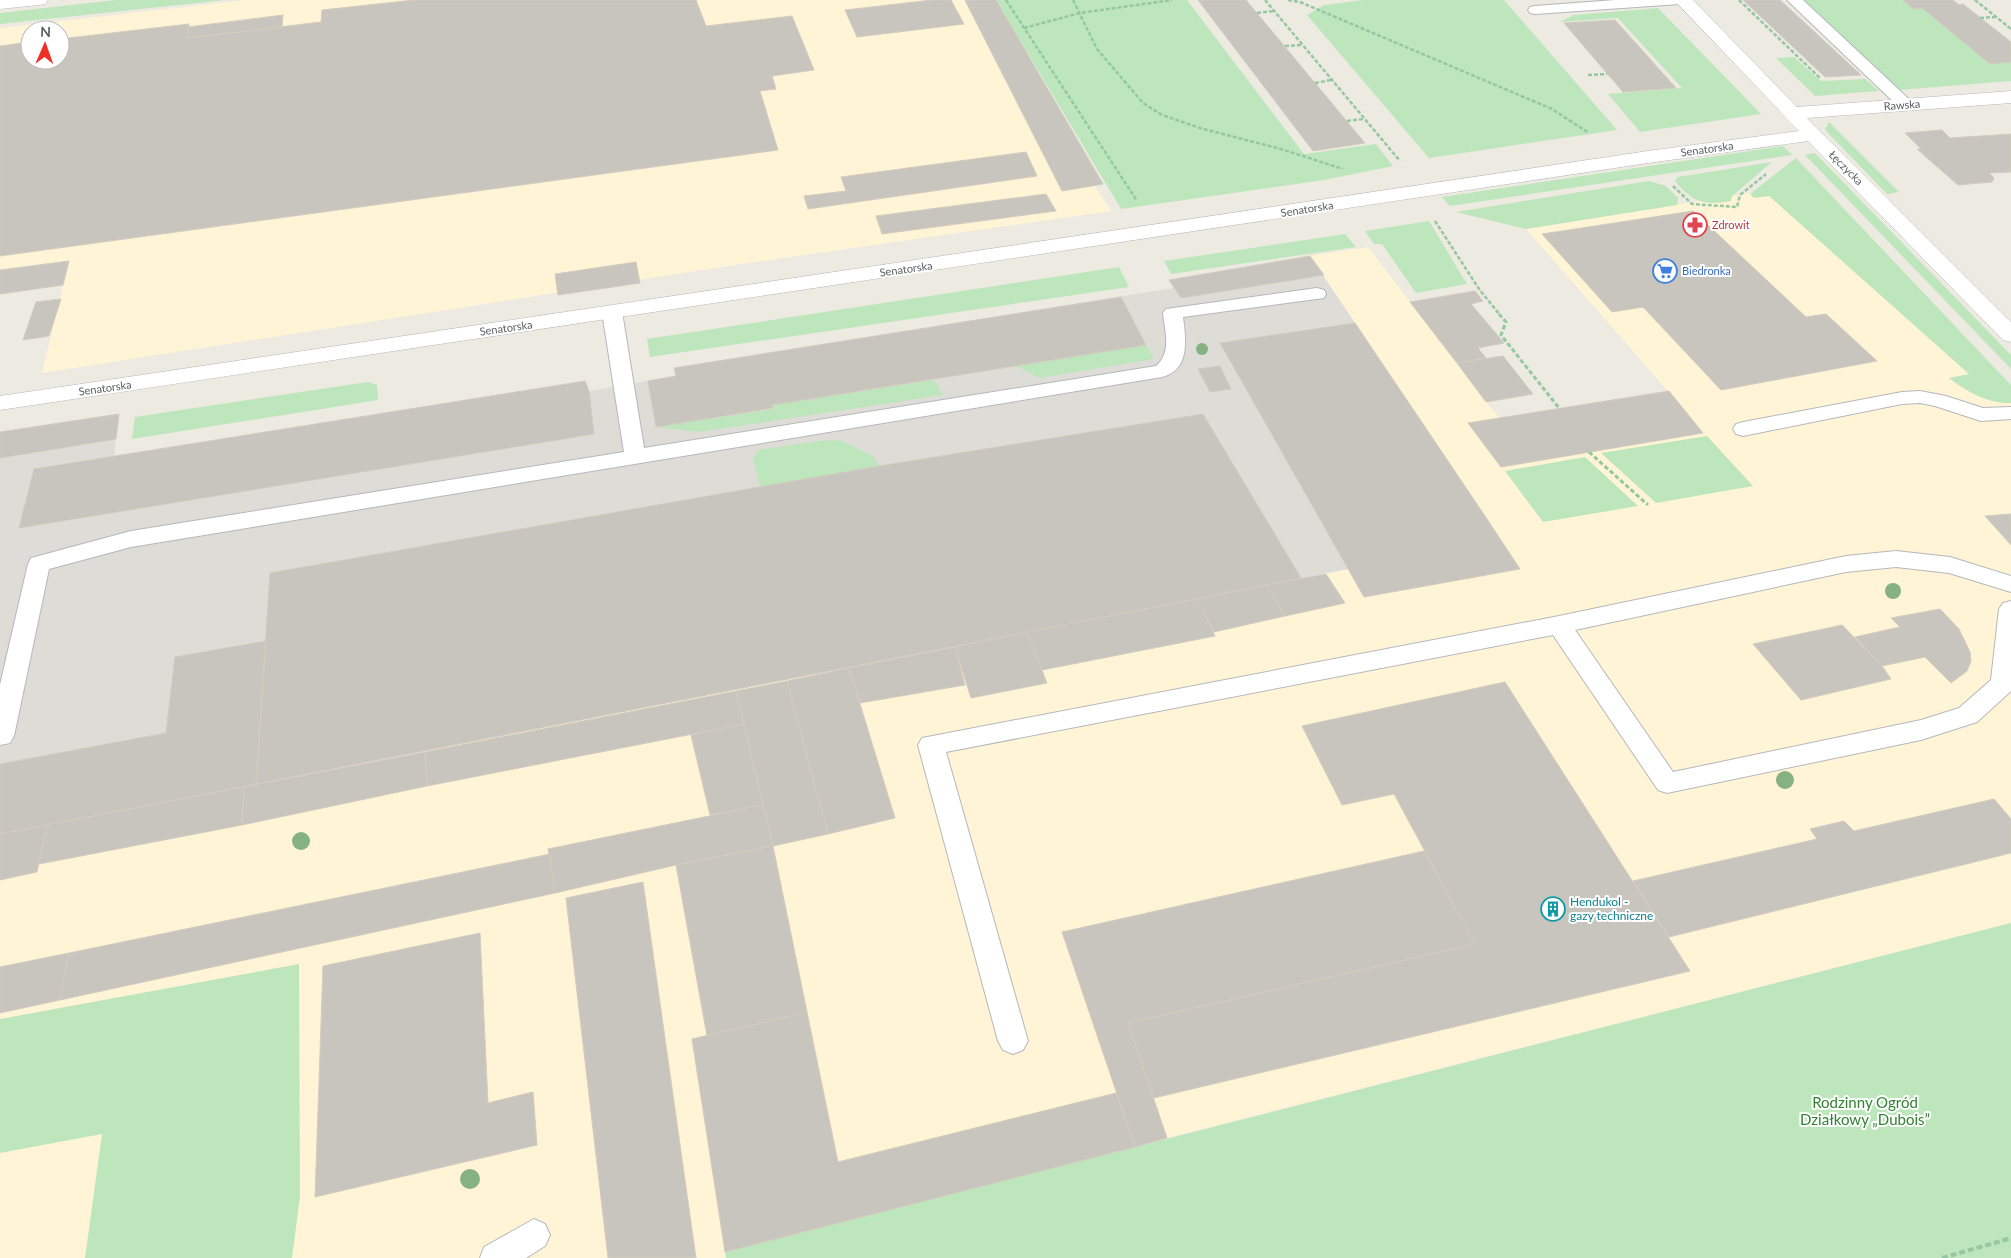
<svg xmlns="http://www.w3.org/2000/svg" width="2011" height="1258" viewBox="0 0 2011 1258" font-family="Lato,sans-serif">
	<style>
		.commercial { fill: #fff4d5; fill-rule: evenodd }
		.industrial { fill: #dedcd6 }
		.green { fill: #bee6bc }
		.building { fill: #c8c5be; stroke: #d2ccbf }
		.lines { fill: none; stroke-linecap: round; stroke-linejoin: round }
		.lane-casing { stroke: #b4b8bc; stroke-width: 2 }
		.street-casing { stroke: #b4b8bc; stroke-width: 1 }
		.secondary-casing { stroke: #b5b9bf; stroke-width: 1 }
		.path-far2 { stroke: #95c7a2; stroke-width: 2.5; stroke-dasharray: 4 2; stroke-linecap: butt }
		.path-far1 { stroke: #95c7a2; stroke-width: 3; stroke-dasharray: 4.5 2.5; stroke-linecap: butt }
		.path { stroke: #95c7a2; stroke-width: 4; stroke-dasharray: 6 3; stroke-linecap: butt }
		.lane { fill: #fff; fill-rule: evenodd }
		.street { fill: #fff; fill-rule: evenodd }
		.secondary { fill: #fff; fill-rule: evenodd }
		.tree { fill: #86b181 }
		.labels { text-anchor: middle; stroke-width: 4; stroke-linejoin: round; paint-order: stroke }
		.far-street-label { font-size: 11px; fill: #5a5e63; stroke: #fff }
		.far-health-label { font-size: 11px; fill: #be3a42; stroke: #fff; text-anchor: start }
		.far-shop-label { font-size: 11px; fill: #366cbe; stroke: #fff; text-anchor: start }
		.culture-label { font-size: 12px; fill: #0d838f; stroke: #fff; text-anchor: start }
		.near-park-label { font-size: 15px; fill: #318332; stroke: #fff }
	</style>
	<rect width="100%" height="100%" fill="#edeae1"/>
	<path class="commercial" d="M246 0H964L1062 191 1095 186 1111 211 721 267 42 373 69 262 0 270V28ZM30 30H60V60H30Z
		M1819 182 2011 385V923L1167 1138 727 1258H0V835L1348 569 1220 343 1355 323 1310 256 1368 247 1499 418 1668 391 1526 229Z"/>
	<path class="industrial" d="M1310 256 1355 323 1220 343 1348 569 0 834V432L119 414 114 456 585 381 589 391 624 385 676 376 674 368 1174 288 1169 280Z"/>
	<path class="green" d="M115 0H225L0 24V13Z
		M996 0H1187L1304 154 1376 144 1393 166 1324 180 1121 209Z
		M1364 0H1504L1617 130 1429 158 1307 15 1324 5Z
		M1802 0H1903L1913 9 1922 8 1990 64 2011 62V81L1899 90Z
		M1658 8 1761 114 1640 132 1608 94 1682 88 1618 18 1559 22 1574 15Z
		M1794 57 1821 81 1865 79 1879 91 1815 96 1776 58Z
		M1829 122 1899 192 1887 194 1829 134 1825 129Z
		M1783 146 1792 155 1450 206 1442 197Z
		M1815 153 2011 355V369L1805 155Z
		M1796 158 2011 385V403C1988 404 1966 391 1949 378L1969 374 1769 196 1754 198 1750 194Z
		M1772 162 1732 196 1731 201C1704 206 1692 202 1675 181L1678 177Z
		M1649 181 1666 186 1678 198 1677 205 1526 229 1456 212Z
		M1429 221 1467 284 1416 293 1382 244H1374L1365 231Z
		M1345 234 1356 247 1171 274 1164 261Z
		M1119 267 1129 287 650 357 647 339Z
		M1146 345 1154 359 1039 378 1016 366Z
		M934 380 943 395 699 432 656 427 773 409 772 405Z
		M368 382 377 385 378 400 132 439 135 417Z
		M1707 436 1753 486 1656 503 1601 453Z
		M826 440 842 441 873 456 879 466 760 487 753 458 758 450Z
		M1585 457 1638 506 1543 522 1505 471Z
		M2011 923V1258H726L725 1252Z
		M299 964 300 1196 292 1258H85L102 1134 0 1153V1019Z"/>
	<path class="building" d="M414 0H696L706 26 792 16 814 70 772 76 776 89 760 91 778 150 0 256V46L30 42V60H60V39L189 24 187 38 321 22 322 10Z
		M932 0H951L964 24 857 37 845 10Z
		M965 0H996L1103 184 1062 191Z
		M1198 0H1246L1365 143 1313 151Z
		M1743 0H1780L1861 75 1825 77Z
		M1903 0H1953L1959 5 1963 4 2011 42V62L1990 64 1922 8 1913 9Z
		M283 15 282 27 187 38 188 27Z
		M1615 20 1676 88 1623 92 1564 23Z
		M1942 130 1950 138 2011 134V172L1989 173 1994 178 1992 182 1958 185 1917 149H1921L1905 133Z
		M1026 152 1037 176 808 209 804 196 846 191 841 177Z
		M1046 194 1056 211 882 234 876 216Z
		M1693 211 1806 317 1826 314 1877 361 1721 390 1643 307 1612 312 1542 234Z
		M1310 256 1324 275 1181 298 1169 280Z
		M69 261 63 285 0 294V270Z
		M636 262 640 283 558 295 555 274Z
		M1475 291 1483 301 1471 304 1504 343 1478 348 1486 358 1457 363 1410 302Z
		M1121 297 1146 345 772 405 773 408 656 427 648 381 676 376 674 368Z
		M61 299 49 336 23 340 36 302Z
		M1355 323 1485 516 1520 569 1364 597 1220 343Z
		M1503 356 1533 394 1486 402 1457 363Z
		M1220 366 1231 389 1210 392 1198 369Z
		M585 381 589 391 594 434 19 528 34 469Z
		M1669 391 1703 433 1501 467 1468 423Z
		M119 414 116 439 0 458V432Z
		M1203 414 1301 578 256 784 270 573 879 466Z
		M2011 514V545L1985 516Z
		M1326 574 1345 603 1285 616 1266 585Z
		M1266 585 1285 616 1214 632 1197 599Z
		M1197 599 1215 636 1042 670 1027 632Z
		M1940 609 1959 629 1970 652 1971 661 1967 671 1951 683 1925 657 1882 666 1855 637 1900 627 1891 618Z
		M1842 625 1882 666 1891 679 1801 700 1753 644Z
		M1027 632 1047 683 971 698 955 647Z
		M266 641 256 784 0 834V764L166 733 175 657Z
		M955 647 965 685 860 703 849 668Z
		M849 668 895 818 828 834 787 681Z
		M787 681 828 834 773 846 736 691Z
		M1505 682 1690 971 1154 1098 1128 1023 1475 944 1394 794 1342 805 1302 726Z
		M736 691 744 724 427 786 425 752Z
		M744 724 763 805 710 815 691 735Z
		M425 752 427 786 242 825 244 787Z
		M244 787 242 825 39 864 47 825Z
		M1994 799 2011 819V853L1669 937 1633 881 1817 839 1810 829 1844 821 1854 831Z
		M763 805 773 846 676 865 555 893 548 849Z
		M47 825 37 872 0 880V834Z
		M773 846 807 1012 707 1036 676 865Z
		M1424 851 1475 944 1128 1023 1167 1138 1135 1147 1062 932Z
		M550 854 555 893 60 1000 69 953Z
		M643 882 696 1258H608L566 898Z
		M480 933 488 1103 533 1092 537 1145 315 1197 323 966Z
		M69 953 60 1000 0 1013V967Z
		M807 1012 838 1162 1116 1093 1135 1147 725 1252 692 1039Z"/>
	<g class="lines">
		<g class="lane-casing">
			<path id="lane" d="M1615 0H1687L1685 3 1680 4 1535 14 1530 13 1528 10 1530 7 1535 6Z
				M1787 0H1803L1912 102 1914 105 1912 108H1900Z
				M1317 288 1324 290 1326 294 1324 298 1183 317C1186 340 1190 370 1162 377L131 547 49 569 14 736 10 743 0 745V685L28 564 31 558 131 531 624 452 602 312 605 308 612 306 619 308 622 312 644 448 1156 366C1172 352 1165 332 1163 313L1166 309Z
				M1920 391 1946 396 1983 408 2011 407V419L1981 421 1935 406 1920 403 1902 404 1743 436 1736 434 1733 429 1736 424 1743 422 1902 392Z
				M1896 551 1950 557 2011 576V592L1949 573 1896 567 1846 572 1575 630 1673 772 1921 720 1959 708 1991 680 1999 609 2003 603 2011 601V691L1977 722 1921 740 1667 793 1658 790 1553 635 946 752 1028 1041 1023 1050 1013 1054 1003 1050 998 1041 918 745 922 738 1559 616 1846 556Z
				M534 1219 545 1224 550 1235 545 1246 526 1258H480L484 1247Z"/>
		</g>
		<g class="street-casing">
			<path id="street" d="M1674 0H1693L1797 107 2011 91V103L1807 118 2011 322V342L2003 340 1808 141 1648 163 0 410V396L1648 151 1799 131Z"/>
		</g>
		<g class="secondary-casing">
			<path id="secondary" d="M0 0H48L45 4 39 5 0 9Z"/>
		</g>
		<path class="path-far2" d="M1006 0 1137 201
			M1073 0 1097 49 1143 103 1162 115 1200 128 1281 149 1343 169
			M1265 0 1400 161
			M1288 0 1300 2 1552 109 1589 133
			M1739 0 1821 79
			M1975 0 2011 29
			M1257 13 1274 11
			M1980 18 1995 17
			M1024 28 1080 13 1172 0
			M1285 46 1302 45
			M1588 75 1607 74
			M1315 83 1331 80
			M1347 121 1364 119
			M1673 186 1692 204 1737 207 1740 195 1766 174
			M1435 221 1479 289 1500 315"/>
		<path class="path-far1" d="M1499 314 1506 322 1501 335 1559 408
			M1589 452 1648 505"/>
		<path class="path" d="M1942 1258 2011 1238"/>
		<use href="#lane" class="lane"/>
		<use href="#street" class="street"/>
		<use href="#secondary" class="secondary"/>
	</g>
	<g class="tree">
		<circle cx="1202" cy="349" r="6"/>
		<circle cx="1893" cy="591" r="8"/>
		<circle cx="1785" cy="780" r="9"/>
		<circle cx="301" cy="841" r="9"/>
		<circle cx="470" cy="1179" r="10"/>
	</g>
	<defs>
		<g id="pharmacy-ring" transform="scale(1.25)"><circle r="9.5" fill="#fff" stroke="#e0444e" stroke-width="1.5"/><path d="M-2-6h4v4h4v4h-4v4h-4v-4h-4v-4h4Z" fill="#e0444e"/></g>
		<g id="supermarket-ring" transform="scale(1.25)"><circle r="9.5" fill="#fff" stroke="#3f7fe0" stroke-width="1.5"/><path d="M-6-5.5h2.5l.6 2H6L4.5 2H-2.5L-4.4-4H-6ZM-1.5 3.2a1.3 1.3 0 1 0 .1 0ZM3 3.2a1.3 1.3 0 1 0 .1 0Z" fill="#3f7fe0"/></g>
		<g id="building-ring" transform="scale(1.25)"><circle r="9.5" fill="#fff" stroke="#0f9aa8" stroke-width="1.5"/><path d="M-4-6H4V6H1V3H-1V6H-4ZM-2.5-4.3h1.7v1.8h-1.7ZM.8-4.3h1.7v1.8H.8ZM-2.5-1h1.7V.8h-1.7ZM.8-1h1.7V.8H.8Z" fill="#0f9aa8"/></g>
	</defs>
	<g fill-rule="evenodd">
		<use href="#pharmacy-ring" x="1695" y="225"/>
		<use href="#supermarket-ring" x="1665" y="271"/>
		<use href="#building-ring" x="1553" y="909"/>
	</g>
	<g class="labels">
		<g class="far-street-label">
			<text transform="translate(1902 105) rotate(-4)" y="4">Rawska</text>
			<text transform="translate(1707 149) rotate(-8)" y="4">Senatorska</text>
			<text transform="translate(1846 168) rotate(45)" y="4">Łęczycka</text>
			<text transform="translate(1307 209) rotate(-9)" y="4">Senatorska</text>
			<text transform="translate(906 269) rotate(-8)" y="4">Senatorska</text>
			<text transform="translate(506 328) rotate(-8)" y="4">Senatorska</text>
			<text transform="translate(105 388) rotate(-8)" y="4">Senatorska</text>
		</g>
		<g class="far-health-label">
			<text x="1712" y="229">Zdrowit</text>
		</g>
		<g class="far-shop-label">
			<text x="1682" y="275">Biedronka</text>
		</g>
		<g class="culture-label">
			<text x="1570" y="906">Hendukol -<tspan x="1570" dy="14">gazy techniczne</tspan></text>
		</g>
		<g class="near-park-label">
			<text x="1865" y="1108">Rodzinny Ogród<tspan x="1865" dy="17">Działkowy „Dubois”</tspan></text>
		</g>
	</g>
	<g transform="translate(45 45) rotate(2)"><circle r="24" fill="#ffffff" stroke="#bdbfc1"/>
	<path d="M0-4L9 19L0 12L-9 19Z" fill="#ee2f26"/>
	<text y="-8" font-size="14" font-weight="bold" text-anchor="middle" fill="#5a5e63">N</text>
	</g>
</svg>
